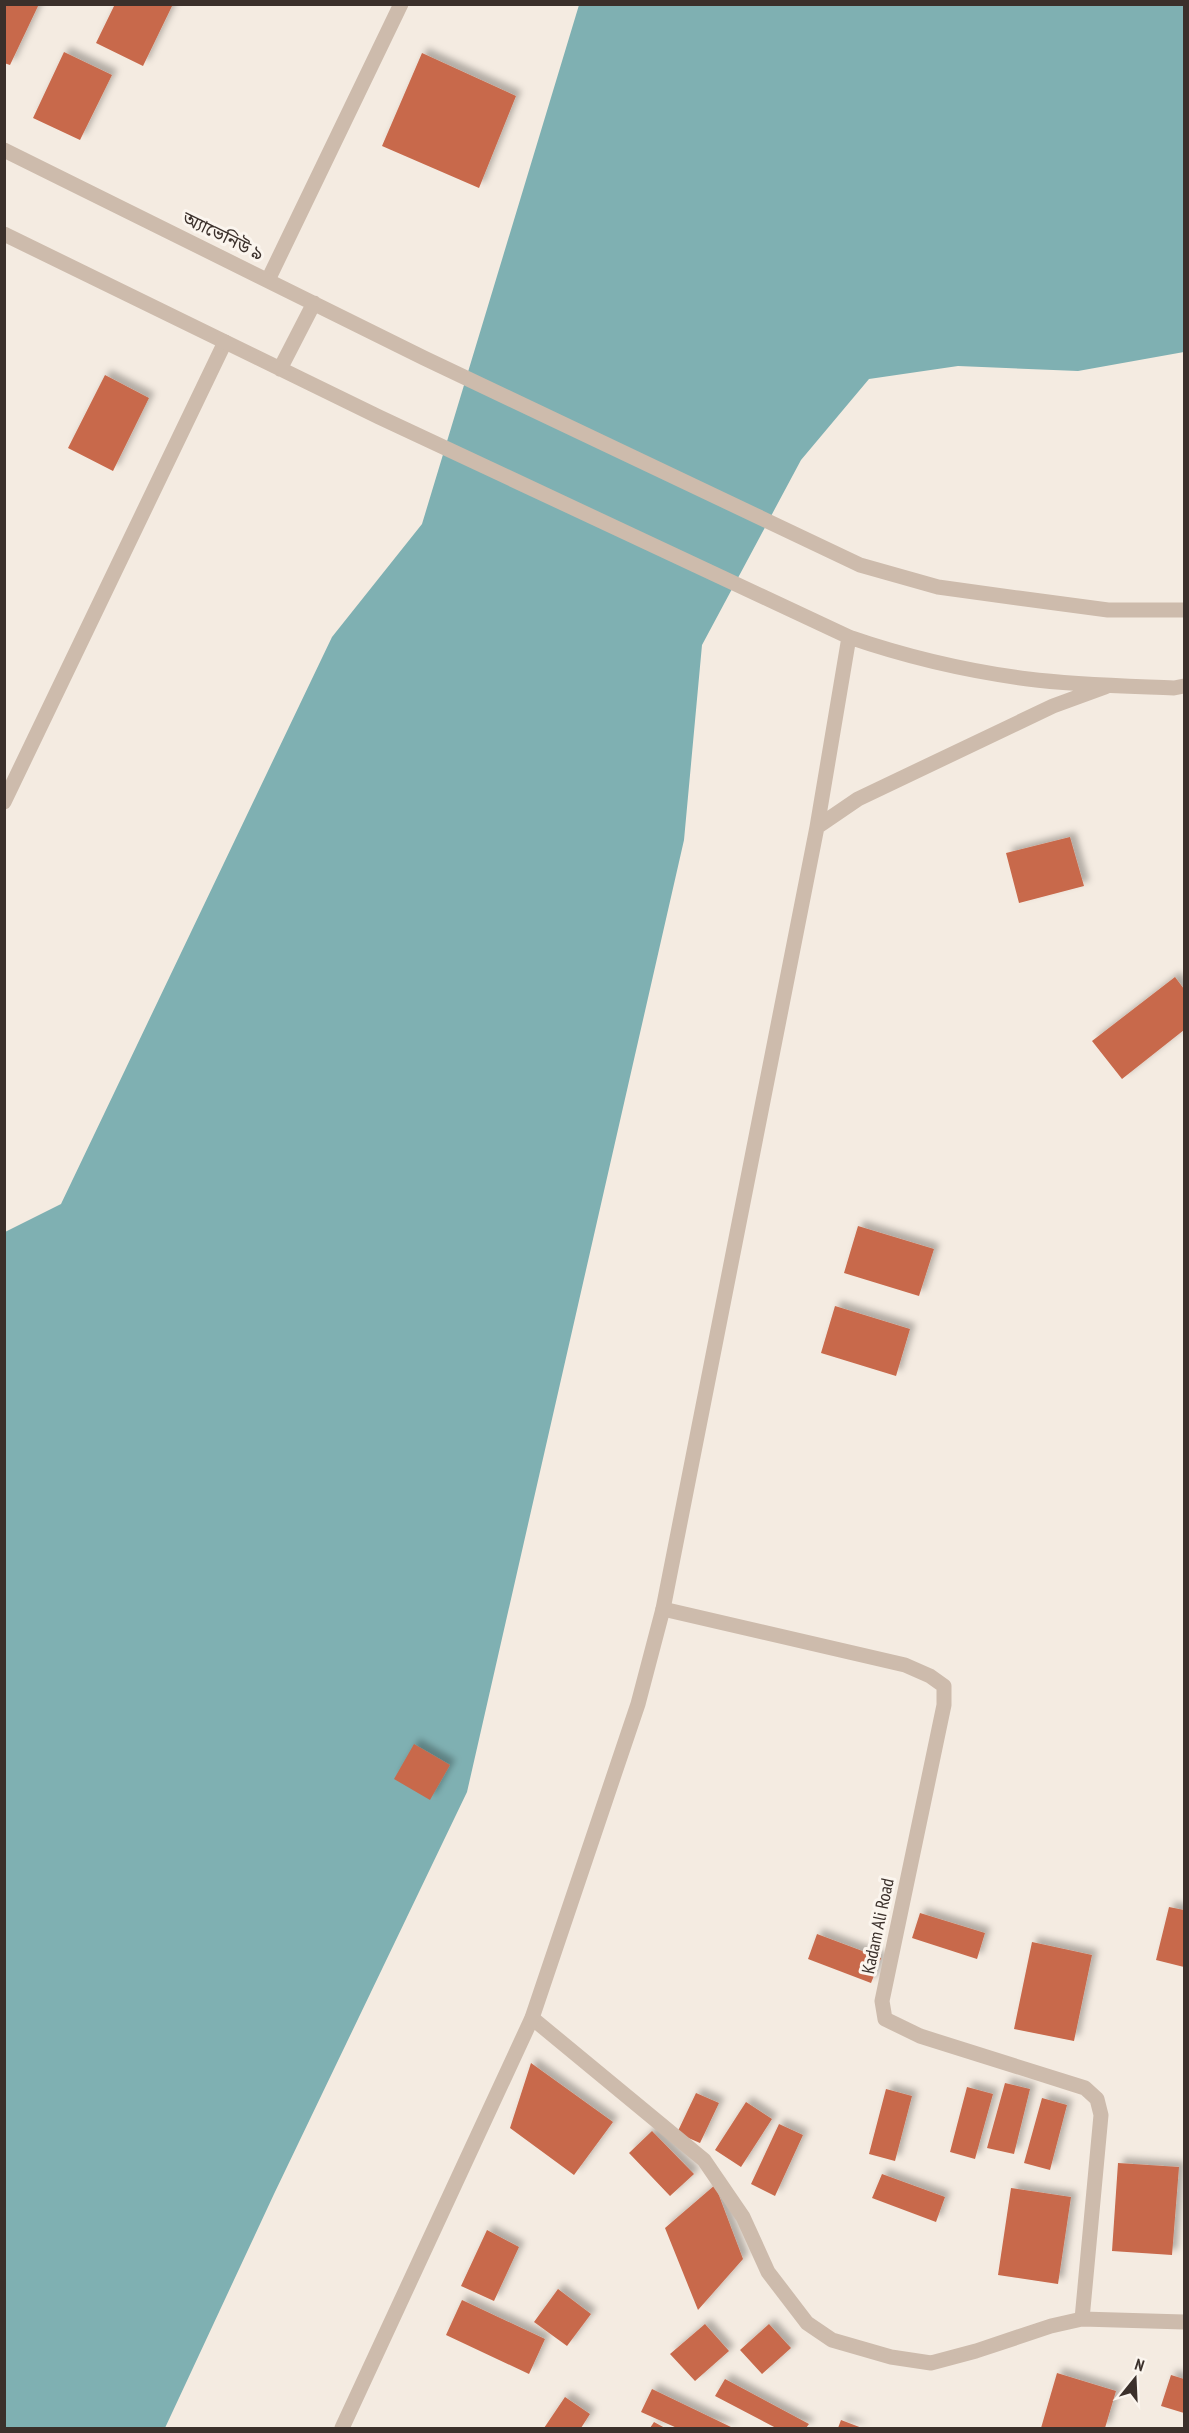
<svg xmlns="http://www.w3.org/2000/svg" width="1189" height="2433" viewBox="0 0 1189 2433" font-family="'PT Sans Narrow','Noto Sans Bengali',sans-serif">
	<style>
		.water { fill: #7fb0b2 }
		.building { fill: #c8694b; filter: url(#shadow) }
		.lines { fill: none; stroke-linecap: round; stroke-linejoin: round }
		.minor { stroke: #cdbbac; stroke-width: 15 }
		.tertiary { stroke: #cdbbac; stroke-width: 15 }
		.labels { text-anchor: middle; stroke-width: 6; stroke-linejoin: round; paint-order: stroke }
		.street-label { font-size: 18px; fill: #3b302b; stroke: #fbf5ee }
	</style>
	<defs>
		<filter id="shadow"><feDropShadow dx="5.5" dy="-5.5" stdDeviation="3" flood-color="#0004"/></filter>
	</defs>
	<rect width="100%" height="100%" fill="#f4ebe1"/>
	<path class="water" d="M579 5H1184V352L1078 371 958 366 869 379 801 460 702 645 684 840 467 1792 274 2194 165 2428H5V1232L61 1204 332 637 422 524Z"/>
	<path class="building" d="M4 4H39L10 65 4 63Z
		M115 4H173L143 66 96 43Z
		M64 52 112 75 80 140 33 118Z
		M422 53 516 96 479 188 382 146Z
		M105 375 149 398 113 471 68 448Z
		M1070 837 1084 886 1019 903 1006 853Z
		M1175 977 1184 989V1030L1122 1079 1092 1041Z
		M858 1226 934 1249 919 1296 844 1273Z
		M835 1306 910 1329 896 1376 821 1353Z
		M414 1744 450 1765 430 1800 394 1779Z
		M1169 1907 1184 1910V1967L1156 1960Z
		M920 1913 985 1933 977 1959 912 1938Z
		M817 1934 881 1958 871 1983 808 1959Z
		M1032 1942 1092 1955 1074 2041 1014 2029Z
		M531 2063 613 2122 574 2175 510 2128Z
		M1005 2083 1030 2089 1014 2154 987 2148Z
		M967 2087 993 2094 975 2159 950 2152Z
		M886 2089 912 2096 895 2161 869 2154Z
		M696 2093 719 2103 700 2143 677 2133Z
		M1042 2098 1067 2105 1050 2170 1024 2163Z
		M746 2102 772 2119 741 2167 715 2150Z
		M779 2124 803 2135 775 2196 751 2184Z
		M652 2131 694 2174 670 2196 629 2153Z
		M1118 2163 1179 2167 1172 2255 1112 2251Z
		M882 2174 945 2197 936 2222 872 2198Z
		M715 2185 743 2259 698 2310 665 2228Z
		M1011 2188 1071 2197 1058 2284 998 2275Z
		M487 2230 519 2247 494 2301 461 2286Z
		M558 2289 591 2314 567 2346 534 2322Z
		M462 2300 545 2339 529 2374 446 2335Z
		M705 2324 729 2351 695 2381 670 2354Z
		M769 2324 791 2348 762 2374 740 2350Z
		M1057 2373 1116 2391 1105 2428H1041Z
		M1171 2375 1184 2379V2413L1161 2406Z
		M725 2379 809 2424 806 2428H776L715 2396Z
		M652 2389 733 2428H677L641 2412Z
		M565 2397 590 2414 581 2428H544Z
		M841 2420 862 2428H838Z
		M654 2422 665 2428H650Z"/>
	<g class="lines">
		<path class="minor" d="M268 280 401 4
			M4 802 225 342
			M663 1609 905 1665 930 1676 944 1686V1705L882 2001 885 2019 920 2036 1085 2088 1097 2099 1101 2115 1082 2319
			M532 2018 704 2160 743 2217 768 2272 807 2323 832 2340 891 2357 931 2363 976 2351 1051 2326 1082 2319 1184 2322"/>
		<path class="tertiary" d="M4 150 424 358 860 565 938 587 1018 598 1108 610H1184
			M4 234 379 417 849 637C907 657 967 671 1028 679 1076 685 1126 686 1174 688L1184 686
			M280 369 314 303
			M817 827 858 799 1053 706 1105 687
			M342 2428 532 2018 638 1704 663 1609 817 827 849 637"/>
	</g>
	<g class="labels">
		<g class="street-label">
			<text transform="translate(223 236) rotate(26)" y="6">অ্যাভেনিউ ৯</text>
			<text transform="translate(878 1926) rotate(-78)" y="6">Kadam Ali Road</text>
		</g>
	</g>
	<rect width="1189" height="2433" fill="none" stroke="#3b302b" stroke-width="12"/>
	<g transform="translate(1135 2379) rotate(18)" stroke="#fbf5ee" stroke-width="4.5" paint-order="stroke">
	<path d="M0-4.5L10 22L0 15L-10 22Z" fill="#3b302b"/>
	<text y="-9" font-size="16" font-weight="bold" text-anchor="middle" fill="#3b302b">N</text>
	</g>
</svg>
